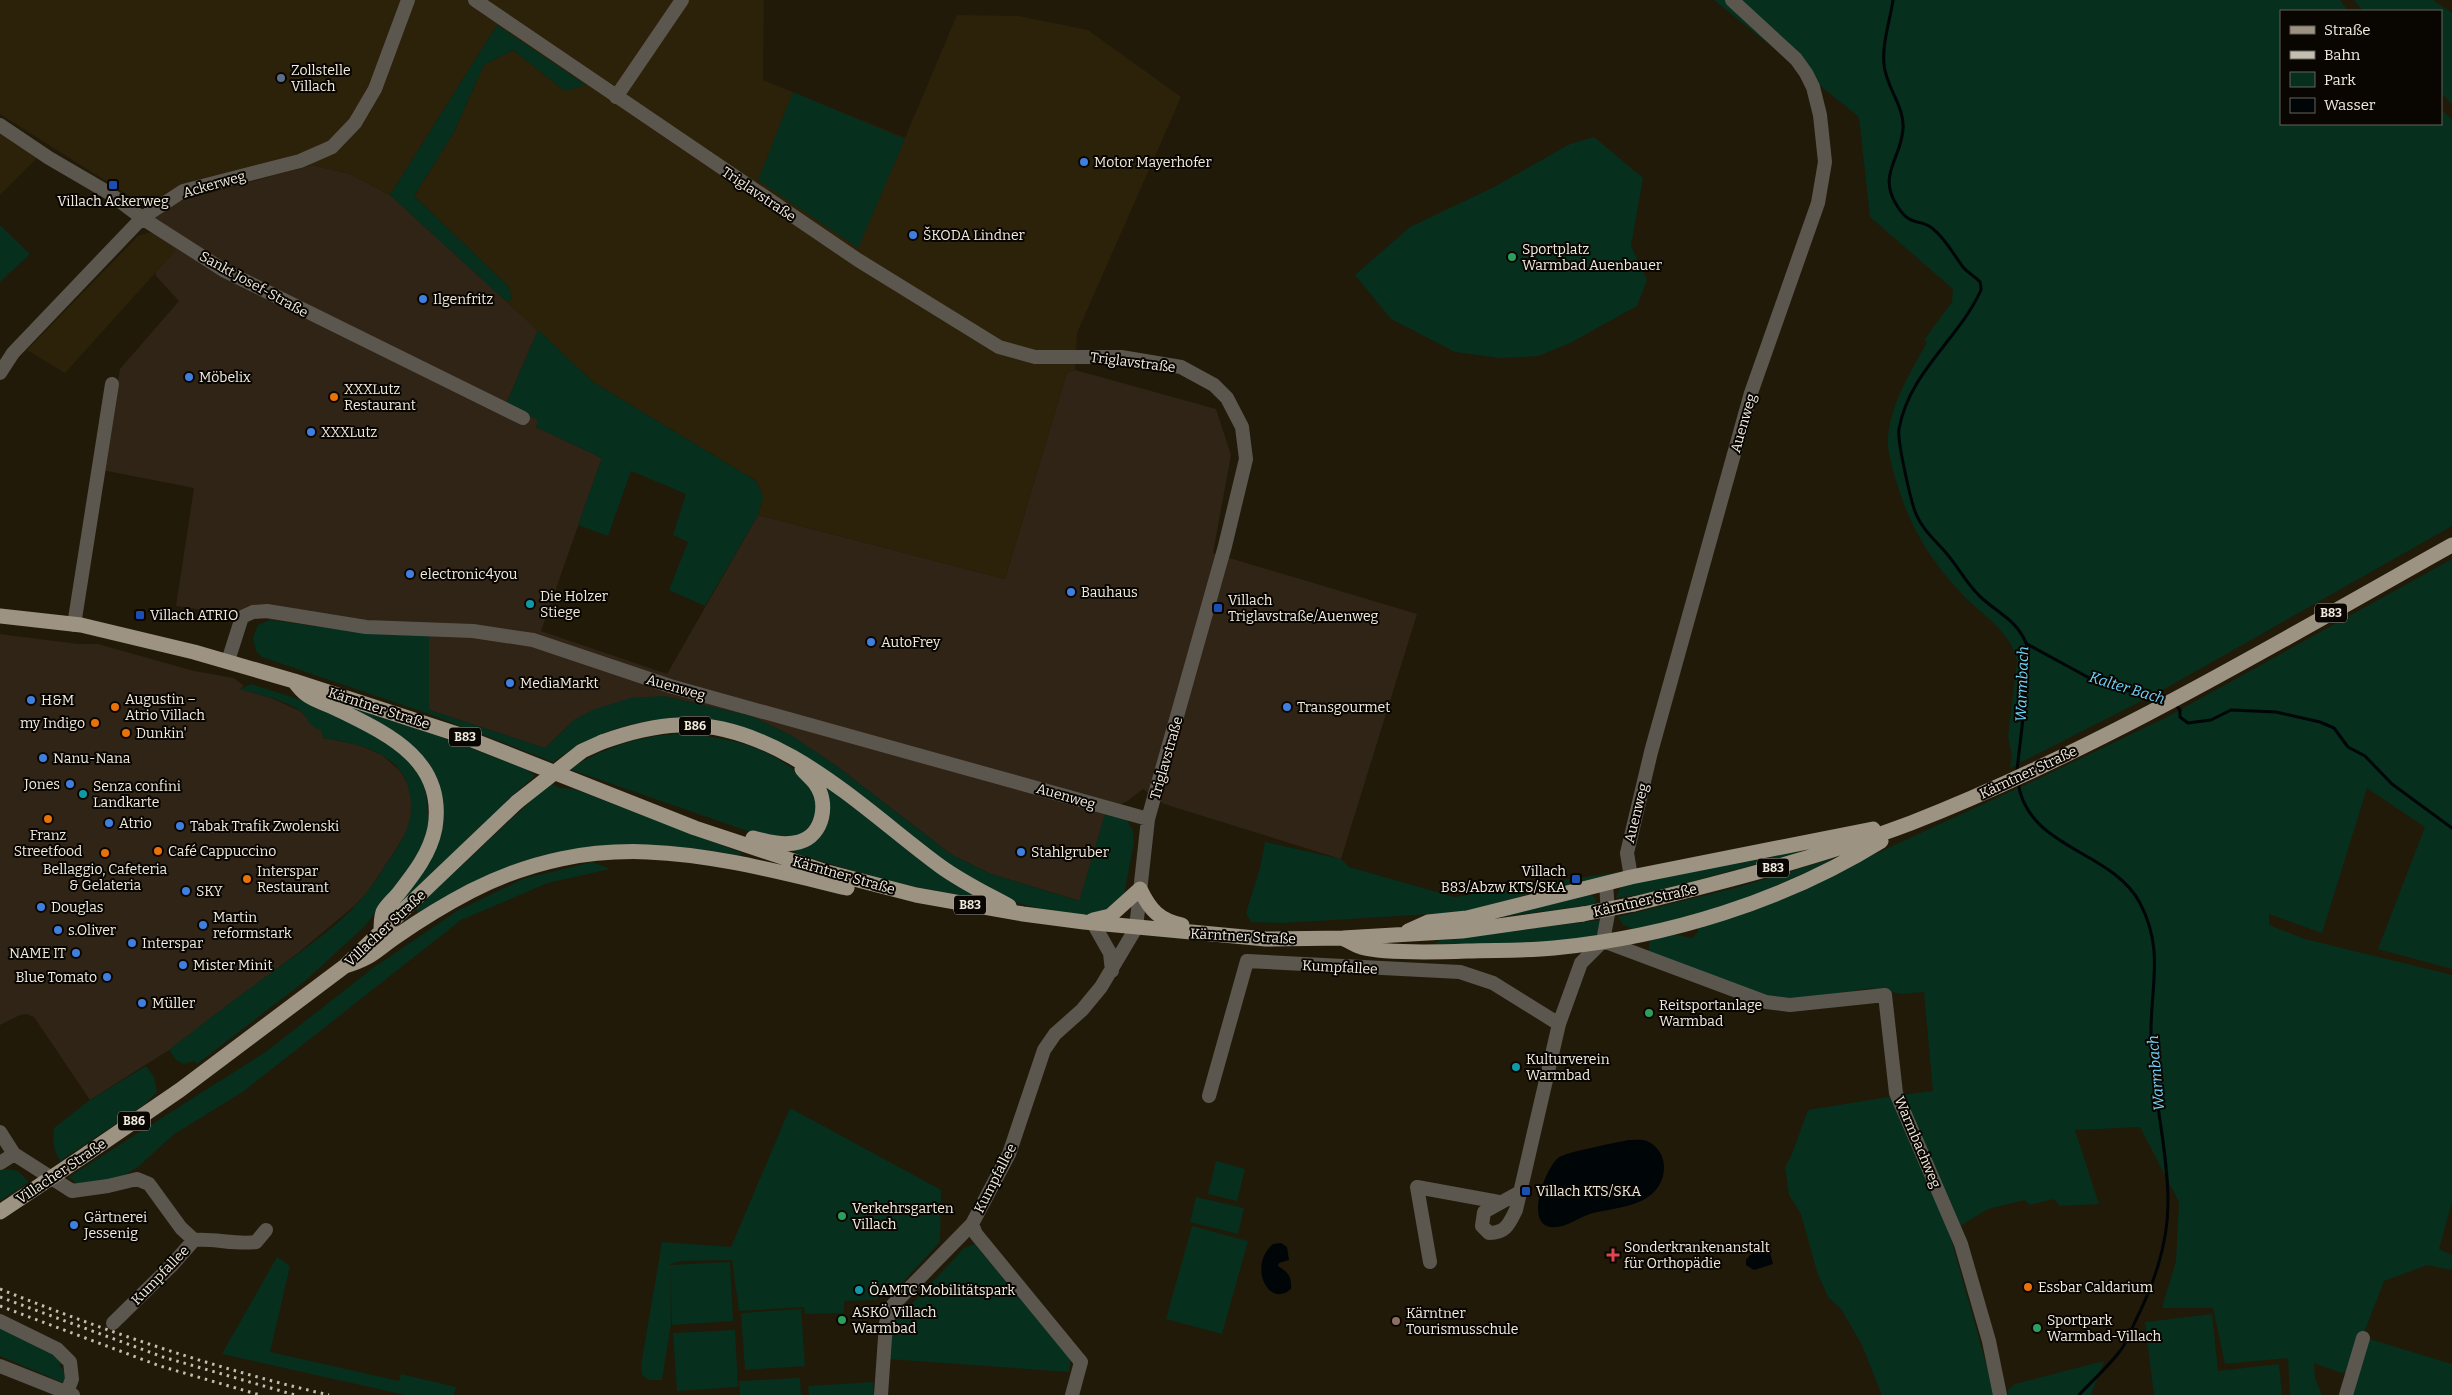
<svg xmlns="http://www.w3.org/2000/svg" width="2452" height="1395" viewBox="0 0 2452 1395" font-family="Bitter,serif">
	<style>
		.commercial { fill: #2f2415 }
		.built { fill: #2c2109 }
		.green { fill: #062f1e }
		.water { fill: #000508 }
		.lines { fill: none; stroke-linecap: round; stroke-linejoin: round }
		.stream { stroke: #000508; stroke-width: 3 }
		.minor { stroke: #5b574f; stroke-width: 14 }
		.major { stroke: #9d9382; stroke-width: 15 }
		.rail { stroke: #c4beb1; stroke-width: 3; stroke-dasharray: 2.5 5; stroke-linecap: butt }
		.major-bridge { stroke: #9d9382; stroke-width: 15 }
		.service-dot { fill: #5c6f8a; stroke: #090602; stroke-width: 2 }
		.shop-dot { fill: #3f7fe0; stroke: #090602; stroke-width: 2 }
		.transit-dot { fill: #1a4fb4; stroke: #090602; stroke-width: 2 }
		.leisure-dot { fill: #2e9e5b; stroke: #090602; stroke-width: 2 }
		.food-dot { fill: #e8710a; stroke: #090602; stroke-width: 2 }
		.culture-dot { fill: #0f9aa8; stroke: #090602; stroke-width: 2 }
		.health-dot { fill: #e0444e; stroke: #090602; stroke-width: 2 }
		.education-dot { fill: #8d6e63; stroke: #090602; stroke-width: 2 }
		.labels { text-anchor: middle; stroke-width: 4; stroke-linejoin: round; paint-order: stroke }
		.shield { fill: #090602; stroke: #aba69d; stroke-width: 1 }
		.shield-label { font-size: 12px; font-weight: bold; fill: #f1ebe0 }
		.poi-label { font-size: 14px; fill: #f1ebe0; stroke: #090602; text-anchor: start }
		.street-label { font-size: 14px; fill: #f1ebe0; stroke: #090602 }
		.water-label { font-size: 15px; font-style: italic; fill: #71d6fc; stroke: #090602 }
	</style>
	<rect width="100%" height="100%" fill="#221a09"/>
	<path class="commercial" d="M312 165 350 174 390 195 538 330 506 404 539 420 536 427 602 458 541 631 667 674 758 515 1005 579 1067 372 1075 370 1216 409 1231 455 1213 553 1417 614 1341 859 1164 804 1143 789 1129 800 1106 812 1080 901 991 874 952 855 834 764 792 736 751 716 663 696 574 720 545 748 429 710 357 632 176 606 194 488 102 470 120 369 179 301 156 276 150 209Z
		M0 634 78 644H98L194 671 234 678 244 686 240 689 271 698 300 711 321 730 324 738 359 745 382 755 401 772 408 785 411 797 412 811 407 832 368 892 353 907 298 953 169 1050 90 1100 34 1017 26 1014 20 1015 0 1025Z"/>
	<path class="built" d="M0 0H764L763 80 905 138 957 15 1018 16 1088 30 1181 97 1077 333 1075 370 1067 373 1005 579 758 515 763 496 756 481 593 382 507 302 512 298 508 286 414 196 453 134 484 65 513 50 565 91 497 25 390 195 350 174 312 165 150 209 0 114Z
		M0 133 39 156 0 195Z
		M151 232 176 250 65 373 27 350 138 236Z"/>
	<path class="green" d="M1714 0H2340L2348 11H2281V124H2441V110L2452 119V526L2159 692 2010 768 2012 756 2008 736 2017 662C2012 632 1983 616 1963 595 1928 558 1908 524 1894 474 1891 462 1887 450 1888 437 1891 402 1911 372 1927 342L1924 340 1952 302 1953 289 1870 217 1859 117Z
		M2354 0H2433L2452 13V104L2441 93V11H2363Z
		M497 25 586 85 565 91 513 50 484 65 453 134 414 196 508 286 512 298 507 302 390 195Z
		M793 92 905 139 858 248 758 180Z
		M1594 137 1643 178 1631 246 1647 280 1637 306 1570 343 1538 356 1501 358 1455 352 1391 319 1355 275 1410 227 1494 187 1570 144Z
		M0 225 30 254 0 282Z
		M538 330 593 382 756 481 763 496 758 515 705 606 669 590 688 542 673 535 686 494 631 471 608 536 578 525 602 458 536 427 538 420 506 404Z
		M2452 559V969L2378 949 2425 827 2367 788 2322 933 2269 914V925L2305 939 2452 975V1202L2439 1249 2452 1255V1270L2427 1265 2384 1281 2349 1371 2341 1373 2314 1363 2315 1378 2322 1395H2290L2288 1358 2225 1364 2213 1308H2162L2176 1261 2179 1202 2140 1127 2075 1130 2099 1204 2060 1206 2054 1199 2030 1205 2025 1200 1988 1209 1960 1226 1901 1095 1933 1091 1924 992 1902 994 1871 988 1800 999 1766 995 1648 955 1650 939 1673 934 1692 938 1698 932V924L1864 859 2040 778 2167 717Z
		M270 620 357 632 429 636V710L545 748 574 720 593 710 631 698 663 696 751 716 792 736 834 764 952 855 991 874 1079 901 1106 811 1127 820 1133 831 1134 842 1124 895 1117 906 1088 916 1043 910 1012 901 943 862 724 722C658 712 608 723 553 762L429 714 262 657 256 651 253 638 258 625Z
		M251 684 320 706 399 749 421 777 426 793 429 825 420 852 365 926 305 981 197 1064 194 1061 183 1064 176 1060 169 1050C200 1026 231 1002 263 979 299 952 340 927 368 891 375 882 381 872 387 863 404 839 416 820 409 790 401 752 356 743 323 738L321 730C306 726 310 717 299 710 282 699 259 695 240 689Z
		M349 705 405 723 526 769 535 776 506 801 505 805 400 904 398 902 420 872 435 784 348 709Z
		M676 734C715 735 754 742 786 764 796 771 807 780 813 791 822 810 812 832 792 837 785 839 774 837 765 837L569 769C603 748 636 737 676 734Z
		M550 783 560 788 574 789 742 853 741 856C663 841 584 838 509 867 479 879 450 899 422 914L417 913V907Z
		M825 786 982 900 893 882 796 854 794 849 807 844Z
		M1265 842 1341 859 1349 867 1454 897 1618 872 1616 876 1538 890 1481 911 1283 923 1251 922 1246 913 1260 868Z
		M1800 850 1798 853 1645 894 1616 898 1621 886Z
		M1831 859 1834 860 1735 904 1635 930 1623 925 1618 917 1739 887Z
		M592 862 610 869 548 883 461 920 244 1091 173 1135 138 1167 115 1180 77 1184 69 1177 267 1051 373 968 457 911 523 879Z
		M1590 894 1595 898 1597 904 1479 920Z
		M1601 920 1600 930 1594 938 1572 942 1434 945 1439 940Z
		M146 1066 154 1077 157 1092 143 1106 60 1161C54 1150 52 1141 54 1128L90 1100Z
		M1894 1096 1948 1228 1995 1395H1882L1862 1345 1841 1309 1828 1297 1817 1272 1801 1214 1789 1195 1785 1167 1792 1154 1808 1110Z
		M790 1108 941 1190 940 1242 903 1282 895 1286 878 1288V1300L844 1301V1313L805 1314 804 1307 739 1311 732 1260 681 1261 670 1264 671 1323 662 1380H649L642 1375 641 1365 662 1242 731 1247Z
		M1216 1161 1245 1169 1237 1201 1208 1194Z
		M9 1169 18 1171 29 1182 0 1201V1170Z
		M1196 1197 1244 1208 1238 1234 1190 1222Z
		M1192 1226 1248 1241 1222 1334 1166 1319Z
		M975 1244 1071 1358 1069 1372 887 1359 890 1325 904 1302 910 1306 964 1248Z
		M277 1257 290 1266 270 1352 399 1381 401 1374 456 1387 454 1395H405L222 1354Z
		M730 1262 733 1321 672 1325 670 1265Z
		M801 1309 805 1366 745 1370 741 1313Z
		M2212 1314 2218 1371 2279 1364 2282 1395H2154L2145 1322Z
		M0 1325 53 1353 62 1363 59 1365 66 1373 68 1372 64 1383 0 1356Z
		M735 1330 738 1387 677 1391 673 1333Z
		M2366 1338 2452 1364V1395H2350Z
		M2104 1361 2091 1395H2008V1390L2015 1384Z
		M800 1378 801 1395H740L739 1381Z
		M873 1382 874 1395H809L808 1386Z"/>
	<path class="water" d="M1628 1140C1633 1140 1642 1139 1647 1141 1671 1152 1668 1184 1648 1197 1633 1207 1611 1209 1593 1213 1578 1217 1566 1229 1550 1227 1525 1223 1545 1169 1558 1158 1565 1152 1615 1143 1628 1140Z
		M1281 1243 1287 1247 1289 1260 1279 1263 1278 1266C1288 1272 1292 1277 1291 1289 1269 1309 1247 1266 1273 1244Z
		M1769 1249 1773 1264 1754 1270 1746 1265V1260L1750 1255Z"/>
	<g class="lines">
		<path class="stream" d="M1893 0C1890 21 1882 43 1884 64 1885 86 1905 106 1903 129 1901 159 1878 174 1896 204 1910 228 1919 218 1932 228 1946 239 1953 254 1963 267 1968 273 1976 277 1980 282 1981 285 1981 287 1981 290 1959 339 1909 372 1899 429 1897 441 1911 502 1916 514 1924 533 1940 544 1951 559 1962 573 1970 589 1984 600 2000 614 2017 621 2026 643 2032 659 2019 748 2017 771
			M2027 644 2093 680 2124 690 2167 697
			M2175 704 2180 710V717L2188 723 2211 720 2231 710 2276 712 2320 722 2334 728 2348 747 2365 756 2392 784 2452 828
			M2018 782C2027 849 2112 850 2140 903 2165 951 2150 987 2151 1037 2152 1091 2168 1148 2168 1202 2168 1246 2153 1286 2134 1324 2130 1333 2126 1344 2120 1351 2108 1367 2092 1381 2079 1395"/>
		<path class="minor" d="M475 0 858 260 999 347 1035 357H1121L1181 367 1214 385 1227 398 1242 427 1246 459 1225 546 1148 819 1136 928 1101 987 1082 1010 1055 1034 1044 1050 1009 1154 972 1224
			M616 97 682 0
			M0 125 49 158 109 193 142 218 225 271 523 418
			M0 373 13 353 142 218 183 191 300 161 332 147 355 123 375 89 408 0
			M74 625 112 384
			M228 661 242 617 253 612 267 611 366 627 473 631 533 640 670 686 1148 819
			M1631 877 1627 853 1651 752 1751 393 1818 203 1825 162 1820 115 1813 87 1806 73 1796 59 1732 0
			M1093 923 1110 953 1112 971
			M1603 941 1766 1002 1790 1005 1885 995 1896 1093 1961 1244 1989 1341 2000 1395
			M1603 941 1608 914 1606 883
			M1209 1096 1247 961 1460 972 1493 983 1559 1024
			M0 1132 14 1154 72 1191 108 1186 137 1179 149 1184 181 1228 194 1240
			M0 1163 14 1154
			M1520 1192 1484 1212 1482 1226 1489 1233C1506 1233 1509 1224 1516 1210L1559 1024 1581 963 1603 941
			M1430 1262 1417 1187 1499 1202
			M0 1321 57 1349 70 1362 72 1379 66 1395
			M113 1323 171 1266 194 1240C215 1238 235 1245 256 1242L266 1230
			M0 1366 73 1395
			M881 1395 886 1323 893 1305 972 1224 976 1234 1081 1362 1072 1395
			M2346 1395 2363 1338"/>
		<path class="major" d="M0 616 81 625 194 652 294 681 457 734 695 828 827 872 916 895 1023 914 1084 922 1266 939 1343 938 1462 931 1583 914
			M294 681C308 701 317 699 337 709 388 734 446 760 435 828 430 854 413 875 398 894 393 900 386 906 383 912 381 918 381 926 381 931
			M602 742C627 733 652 726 679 725 779 721 865 811 940 866 962 882 985 893 1009 906
			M753 838C768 842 784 846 799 842 824 835 829 802 815 783 811 778 806 774 802 769
			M1634 904C1727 881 1821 857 1911 823 2100 749 2275 644 2452 545
			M1093 920 1110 916 1140 889C1150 910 1159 920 1182 925
			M1408 931 1428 922 1467 918 1631 877 1873 829
			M1344 939C1349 941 1355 945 1361 947 1386 954 1440 952 1467 951 1495 950 1525 951 1554 948 1668 937 1784 901 1881 841
			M345 966C372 958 375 951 397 936 420 920 446 904 471 891 603 824 712 856 847 888
			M88 1153 180 1090 345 966 517 802"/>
		<path class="rail" d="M0 1289C107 1332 216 1369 329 1395
			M0 1297 163 1357 295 1395
			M0 1306 160 1366 260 1395"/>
		<path class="major-bridge" d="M517 802 582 751 602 742
			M1583 914 1634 904
			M0 1212 88 1153"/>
	</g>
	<circle class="service-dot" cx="281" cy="78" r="5"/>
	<g class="shop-dot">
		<circle cx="1084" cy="162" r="5"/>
		<circle cx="913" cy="235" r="5"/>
		<circle cx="423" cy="299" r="5"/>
		<circle cx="189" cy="377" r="5"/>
		<circle cx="311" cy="432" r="5"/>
		<circle cx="410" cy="574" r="5"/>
		<circle cx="1071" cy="592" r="5"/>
		<circle cx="871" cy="642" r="5"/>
		<circle cx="510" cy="683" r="5"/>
		<circle cx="31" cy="700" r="5"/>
		<circle cx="1287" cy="707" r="5"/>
		<circle cx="43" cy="758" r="5"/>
		<circle cx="70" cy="784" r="5"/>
		<circle cx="109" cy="823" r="5"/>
		<circle cx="180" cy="826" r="5"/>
		<circle cx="1021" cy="852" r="5"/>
		<circle cx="186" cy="891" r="5"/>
		<circle cx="41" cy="907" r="5"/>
		<circle cx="203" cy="925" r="5"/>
		<circle cx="58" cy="930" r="5"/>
		<circle cx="132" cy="943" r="5"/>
		<circle cx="76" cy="953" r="5"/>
		<circle cx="183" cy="965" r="5"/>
		<circle cx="107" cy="977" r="5"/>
		<circle cx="142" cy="1003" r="5"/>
		<circle cx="74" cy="1225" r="5"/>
	</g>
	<g class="transit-dot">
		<rect x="108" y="180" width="10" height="10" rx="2.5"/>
		<rect x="1213" y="603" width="10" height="10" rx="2.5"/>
		<rect x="135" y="610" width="10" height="10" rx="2.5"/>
		<rect x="1571" y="874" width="10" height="10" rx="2.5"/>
		<rect x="1521" y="1186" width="10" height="10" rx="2.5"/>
	</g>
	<g class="leisure-dot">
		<circle cx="1512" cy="257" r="5"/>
		<circle cx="1649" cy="1013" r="5"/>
		<circle cx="842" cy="1216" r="5"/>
		<circle cx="842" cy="1320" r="5"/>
		<circle cx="2037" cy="1328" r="5"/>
	</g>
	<g class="food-dot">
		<circle cx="334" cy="397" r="5"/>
		<circle cx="115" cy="707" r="5"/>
		<circle cx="95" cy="723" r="5"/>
		<circle cx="126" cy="733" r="5"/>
		<circle cx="48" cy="819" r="5"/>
		<circle cx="158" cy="851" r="5"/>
		<circle cx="105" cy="853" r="5"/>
		<circle cx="247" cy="879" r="5"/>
		<circle cx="2028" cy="1287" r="5"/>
	</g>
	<g class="culture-dot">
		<circle cx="530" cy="604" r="5"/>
		<circle cx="83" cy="794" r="5"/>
		<circle cx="1516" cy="1067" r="5"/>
		<circle cx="859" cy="1290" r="5"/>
	</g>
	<path class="health-dot" d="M1610.5 1247.5h5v5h5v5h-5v5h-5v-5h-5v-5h5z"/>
	<circle class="education-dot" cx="1396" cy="1321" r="5"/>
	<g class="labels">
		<g class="shield">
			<rect x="2315" y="603.5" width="32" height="19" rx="4"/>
			<rect x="679" y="716.5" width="32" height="19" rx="4"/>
			<rect x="449" y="727.5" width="32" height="19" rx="4"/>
			<rect x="1757" y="858.5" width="32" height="19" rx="4"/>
			<rect x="954" y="895.5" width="32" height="19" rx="4"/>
			<rect x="118" y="1111.5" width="32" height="19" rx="4"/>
		</g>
		<g class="shield-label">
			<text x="2331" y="617">B83</text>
			<text x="695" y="730">B86</text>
			<text x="465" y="741">B83</text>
			<text x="1773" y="872">B83</text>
			<text x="970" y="909">B83</text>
			<text x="134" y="1125">B86</text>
		</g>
		<g class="poi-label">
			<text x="291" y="75">Zollstelle<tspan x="291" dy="16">Villach</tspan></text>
			<text x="1094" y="167">Motor Mayerhofer</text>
			<text x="113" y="206" text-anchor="middle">Villach Ackerweg</text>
			<text x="923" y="240">ŠKODA Lindner</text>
			<text x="1522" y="254">Sportplatz<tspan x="1522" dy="16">Warmbad Auenbauer</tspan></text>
			<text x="433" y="304">Ilgenfritz</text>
			<text x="199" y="382">Möbelix</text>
			<text x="344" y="394">XXXLutz<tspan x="344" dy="16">Restaurant</tspan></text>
			<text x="321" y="437">XXXLutz</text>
			<text x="420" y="579">electronic4you</text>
			<text x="1081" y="597">Bauhaus</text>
			<text x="540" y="601">Die Holzer<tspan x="540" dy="16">Stiege</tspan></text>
			<text x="1228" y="605">Villach<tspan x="1228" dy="16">Triglavstraße/Auenweg</tspan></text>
			<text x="150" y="620">Villach ATRIO</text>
			<text x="881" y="647">AutoFrey</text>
			<text x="520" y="688">MediaMarkt</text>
			<text x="125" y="704">Augustin –<tspan x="125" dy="16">Atrio Villach</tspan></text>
			<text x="41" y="705">H&amp;M</text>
			<text x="1297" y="712">Transgourmet</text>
			<text x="85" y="728" text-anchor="end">my Indigo</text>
			<text x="136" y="738">Dunkin'</text>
			<text x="53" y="763">Nanu-Nana</text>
			<text x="60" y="789" text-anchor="end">Jones</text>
			<text x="93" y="791">Senza confini<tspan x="93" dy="16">Landkarte</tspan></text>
			<text x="119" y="828">Atrio</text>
			<text x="190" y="831">Tabak Trafik Zwolenski</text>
			<text x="48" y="840" text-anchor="middle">Franz<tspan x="48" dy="16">Streetfood</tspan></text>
			<text x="168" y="856">Café Cappuccino</text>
			<text x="1031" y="857">Stahlgruber</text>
			<text x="105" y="874" text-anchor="middle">Bellaggio, Cafeteria<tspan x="105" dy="16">&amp; Gelateria</tspan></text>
			<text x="257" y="876">Interspar<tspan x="257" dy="16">Restaurant</tspan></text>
			<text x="1566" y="876" text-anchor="end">Villach<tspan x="1566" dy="16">B83/Abzw KTS/SKA</tspan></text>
			<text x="196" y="896">SKY</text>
			<text x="51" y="912">Douglas</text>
			<text x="213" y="922">Martin<tspan x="213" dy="16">reformstark</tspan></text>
			<text x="68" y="935">s.Oliver</text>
			<text x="142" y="948">Interspar</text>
			<text x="66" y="958" text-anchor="end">NAME IT</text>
			<text x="193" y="970">Mister Minit</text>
			<text x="97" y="982" text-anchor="end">Blue Tomato</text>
			<text x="152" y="1008">Müller</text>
			<text x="1659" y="1010">Reitsportanlage<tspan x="1659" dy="16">Warmbad</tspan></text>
			<text x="1526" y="1064">Kulturverein<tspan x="1526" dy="16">Warmbad</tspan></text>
			<text x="1536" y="1196">Villach KTS/SKA</text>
			<text x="852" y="1213">Verkehrsgarten<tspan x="852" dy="16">Villach</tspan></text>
			<text x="84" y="1222">Gärtnerei<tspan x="84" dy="16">Jessenig</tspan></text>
			<text x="1624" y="1252">Sonderkrankenanstalt<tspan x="1624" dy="16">für Orthopädie</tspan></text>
			<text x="2038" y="1292">Essbar Caldarium</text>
			<text x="869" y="1295">ÖAMTC Mobilitätspark</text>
			<text x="852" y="1317">ASKÖ Villach<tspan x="852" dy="16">Warmbad</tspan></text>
			<text x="1406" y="1318">Kärntner<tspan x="1406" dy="16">Tourismusschule</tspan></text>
			<text x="2047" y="1325">Sportpark<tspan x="2047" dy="16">Warmbad-Villach</tspan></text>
		</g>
		<g class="street-label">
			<text transform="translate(214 184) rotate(-16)" y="5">Ackerweg</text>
			<text transform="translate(759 194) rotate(34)" y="5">Triglavstraße</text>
			<text transform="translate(254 284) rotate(29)" y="5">Sankt Josef-Straße</text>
			<text transform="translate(1133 362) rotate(7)" y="5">Triglavstraße</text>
			<text transform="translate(1743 423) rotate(-74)" y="5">Auenweg</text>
			<text transform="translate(676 687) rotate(16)" y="5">Auenweg</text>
			<text transform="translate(379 708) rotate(18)" y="5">Kärntner Straße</text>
			<text transform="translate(1166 758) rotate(-74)" y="5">Triglavstraße</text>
			<text transform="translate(2028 772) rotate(-25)" y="5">Kärntner Straße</text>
			<text transform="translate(1066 796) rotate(16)" y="5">Auenweg</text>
			<text transform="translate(1636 813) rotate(-76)" y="5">Auenweg</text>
			<text transform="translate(844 875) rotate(16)" y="5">Kärntner Straße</text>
			<text transform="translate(1645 900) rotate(-13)" y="5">Kärntner Straße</text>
			<text transform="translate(385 928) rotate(-43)" y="5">Villacher Straße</text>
			<text transform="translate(1243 936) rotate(3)" y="5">Kärntner Straße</text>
			<text transform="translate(1340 967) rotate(3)" y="5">Kumpfallee</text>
			<text transform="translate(1918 1142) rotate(67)" y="5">Warmbachweg</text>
			<text transform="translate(61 1171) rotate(-34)" y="5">Villacher Straße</text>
			<text transform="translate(995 1178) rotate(-63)" y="5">Kumpfallee</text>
			<text transform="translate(160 1275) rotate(-46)" y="5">Kumpfallee</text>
		</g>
		<g class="water-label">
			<text transform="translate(2022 684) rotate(-88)" y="5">Warmbach</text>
			<text transform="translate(2127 688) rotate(17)" y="5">Kalter Bach</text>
			<text transform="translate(2156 1073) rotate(-95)" y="5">Warmbach</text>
		</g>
	</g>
	<rect x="2280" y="10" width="162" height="115" fill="#090602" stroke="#66625b"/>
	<rect x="2290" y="26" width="25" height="8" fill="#9d9382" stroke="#66625b"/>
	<text x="2324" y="35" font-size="15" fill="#f1ebe0">Straße</text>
	<rect x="2290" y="51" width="25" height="8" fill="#c4beb1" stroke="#66625b"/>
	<text x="2324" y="60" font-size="15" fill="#f1ebe0">Bahn</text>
	<rect x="2290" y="72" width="25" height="15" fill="#062f1e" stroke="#66625b"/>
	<text x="2324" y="85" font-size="15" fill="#f1ebe0">Park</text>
	<rect x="2290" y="98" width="25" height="15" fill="#000508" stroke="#66625b"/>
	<text x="2324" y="110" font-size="15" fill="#f1ebe0">Wasser</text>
</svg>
